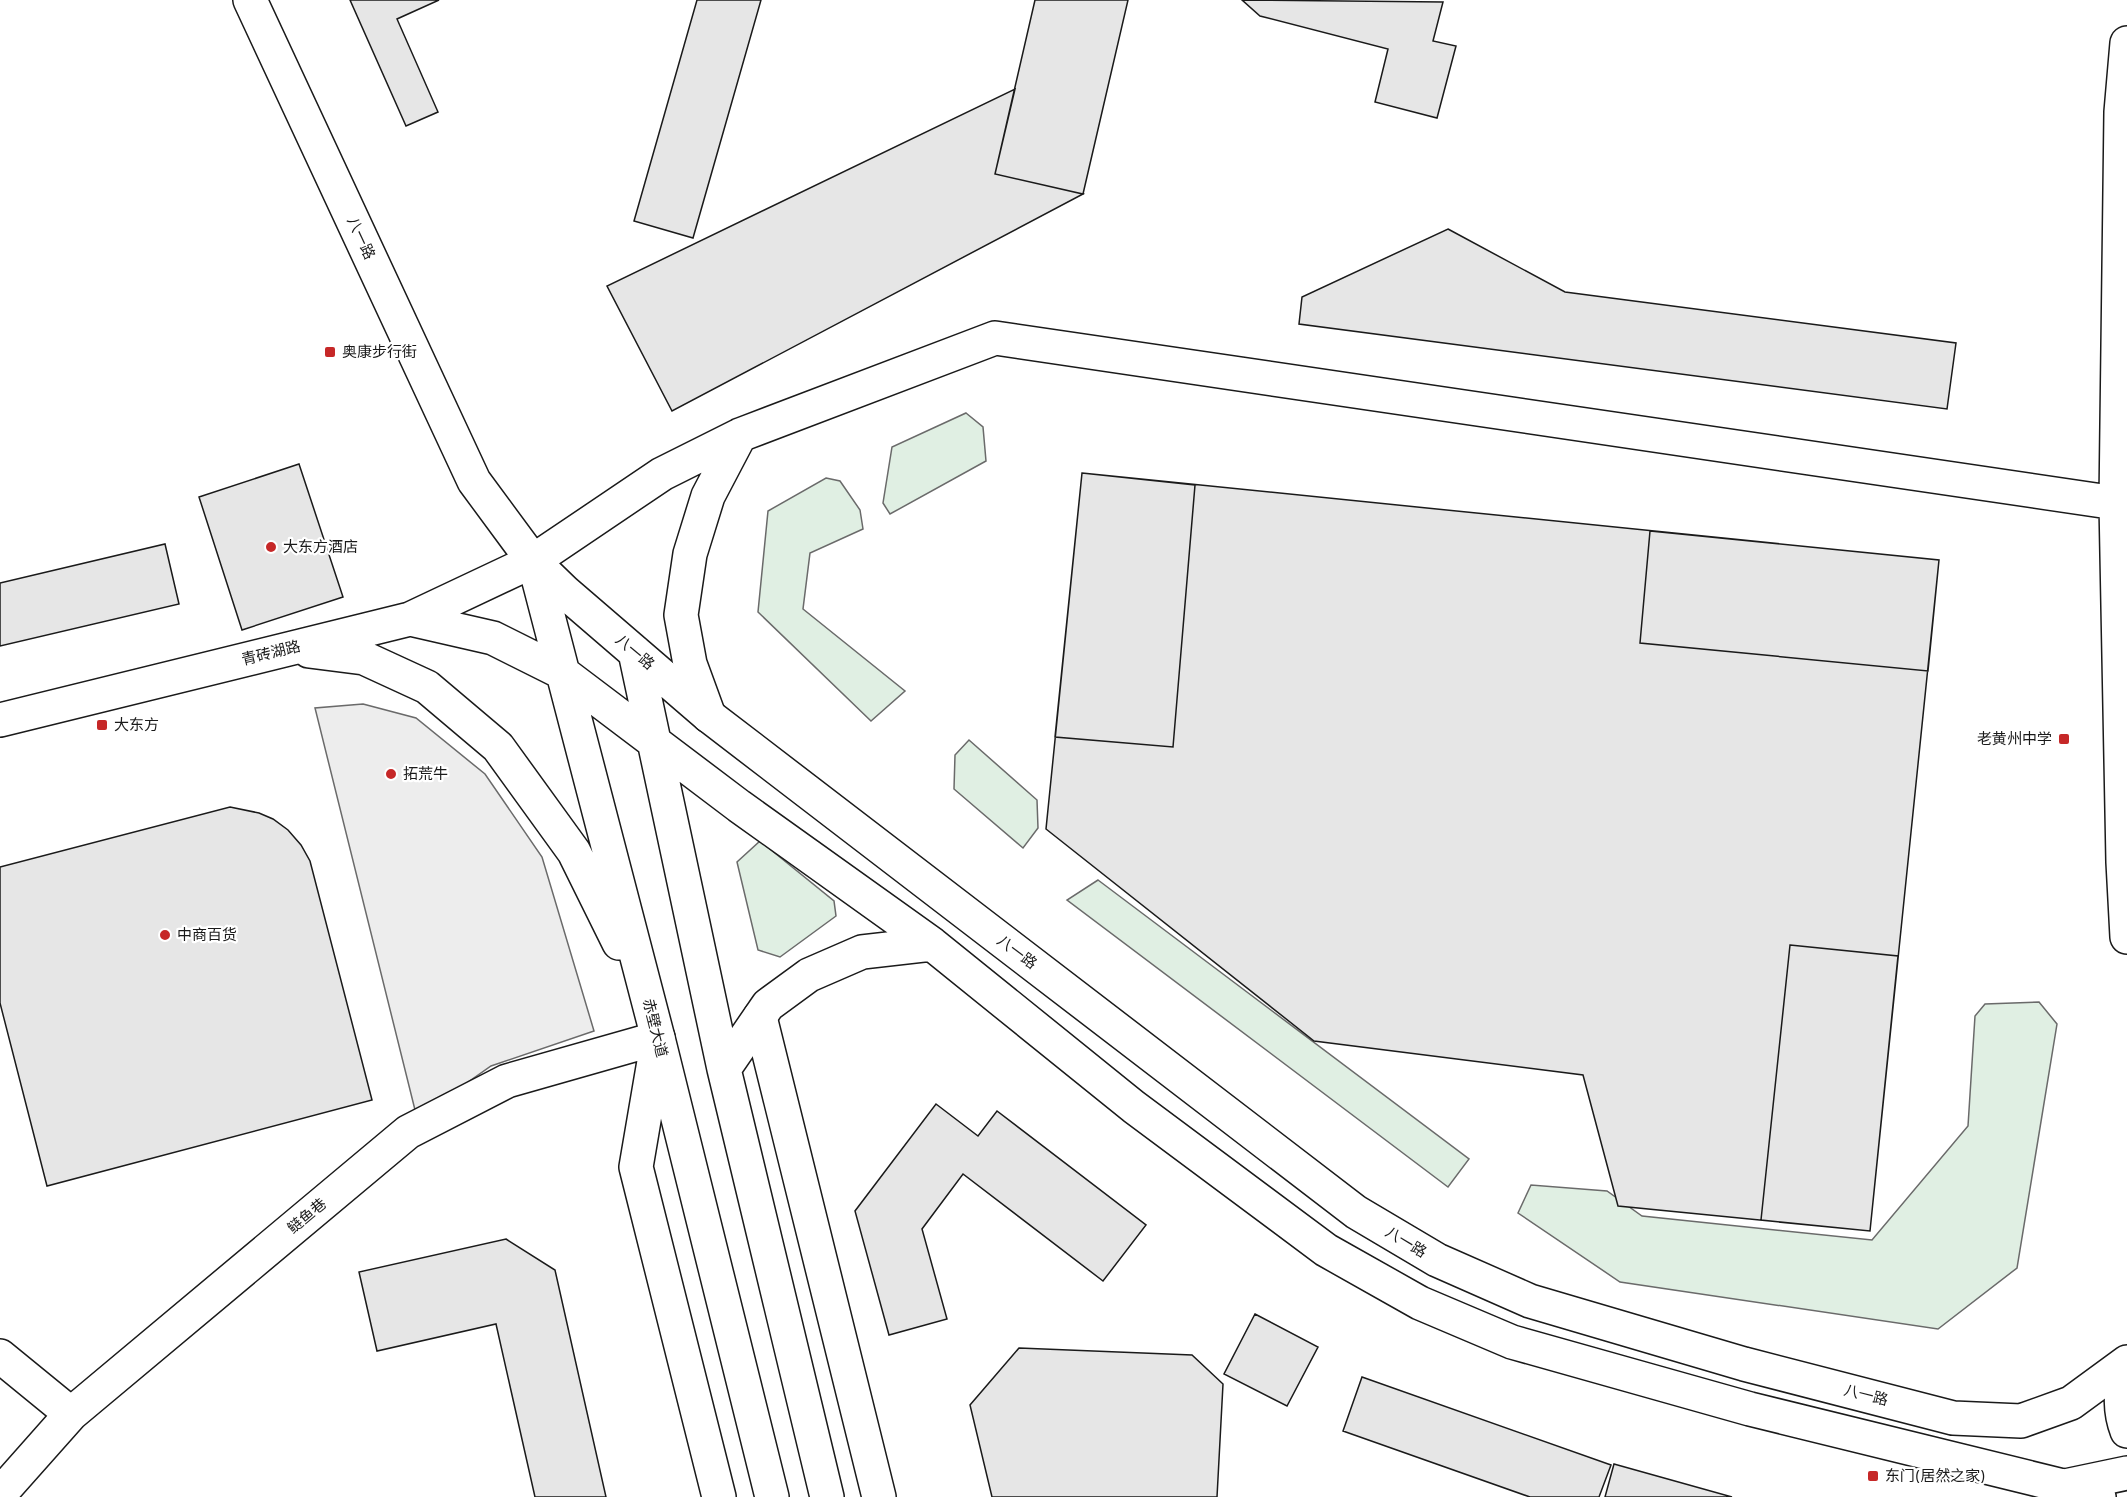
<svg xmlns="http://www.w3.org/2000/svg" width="2127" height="1497" viewBox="0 0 2127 1497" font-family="Overpass,'Noto Sans SC',sans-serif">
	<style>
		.green { fill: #e0efe3; stroke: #6a6a6a; stroke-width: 1.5 }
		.parking { fill: #ededed; stroke: #6a6a6a; stroke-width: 1.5 }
		.building { fill: #e6e6e6; stroke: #1a1a1a; stroke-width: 1.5 }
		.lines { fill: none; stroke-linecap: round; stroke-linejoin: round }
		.minor-casing { stroke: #1a1a1a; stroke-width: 36 }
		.major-casing { stroke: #1a1a1a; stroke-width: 36 }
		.minor { stroke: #fff; stroke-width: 33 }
		.major { stroke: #fff; stroke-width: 33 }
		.poi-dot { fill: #c62828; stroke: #fff; stroke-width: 2 }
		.labels { text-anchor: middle; stroke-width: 4.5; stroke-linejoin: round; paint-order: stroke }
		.street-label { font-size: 15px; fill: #1a1a1a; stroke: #fff }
		.poi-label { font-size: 15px; fill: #1a1a1a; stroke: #fff; text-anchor: start }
	</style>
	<rect width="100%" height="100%" fill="#fff"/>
	<path class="green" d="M966 413 983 427 986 461 890 514 883 503 892 447Z
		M826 478 840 481 860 510 863 529 810 553 803 609 905 691 871 721 758 612 768 511Z
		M969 740 1037 800 1038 828 1023 848 954 789 955 755Z
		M760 841 834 901 836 916 780 957 758 950 737 862Z
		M1098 880 1469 1159 1448 1187 1067 900Z
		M2039 1002 2057 1024 2017 1268 1938 1329 1620 1282 1518 1213 1531 1185 1607 1191 1642 1216 1872 1240 1968 1126 1975 1016 1985 1004Z"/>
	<path class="parking" d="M363 704 416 718 485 774 542 857 594 1031 491 1066 417 1118 315 708Z"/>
	<path class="building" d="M350 0H439L397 19 438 112 406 126Z
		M697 0H761L693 238 634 221Z
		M1035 0H1128L1083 194 995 174Z
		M1242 0 1443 2 1433 41 1456 46 1437 118 1375 102 1388 49 1260 16Z
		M1015 89 995 174 1083 194 672 411 607 286Z
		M1448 229 1565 292 1956 343 1947 409 1299 324 1302 297Z
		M299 464 343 597 242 630 199 497Z
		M1082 473 1939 560 1870 1231 1618 1206 1583 1075 1314 1041 1046 829Z
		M1082 473 1195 485 1173 747 1055 737Z
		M1650 531 1939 560 1928 671 1640 643Z
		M165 544 179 604 0 646V583Z
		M230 807 259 813 273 819 288 830 301 845 310 861 372 1100 47 1186 0 1003V867Z
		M1790 945 1898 956 1870 1231 1761 1220Z
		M936 1104 978 1136 997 1111 1146 1225 1103 1281 963 1174 922 1229 947 1319 889 1335 855 1211Z
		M506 1239 555 1270 606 1497H535L496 1324 377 1351 359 1272Z
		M1255 1314 1318 1347 1287 1406 1224 1374Z
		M1019 1348 1192 1355 1223 1384 1217 1497H992L970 1405Z
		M1362 1377 1611 1465 1599 1497H1530L1343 1431Z
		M1614 1464 1732 1497H1605Z"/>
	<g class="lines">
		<g class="minor-casing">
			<path id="minor" d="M2127 43 2121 112 2116 503 2123 862 2127 937
				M533 561 662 474 740 435 995 338 2116 503
				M709 716 690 664 681 615 690 554 708 496 740 435
				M760 1017 879 1497
				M0 1356 71 1414 408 1132 507 1081 658 1038 636 1167 719 1497
				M0 1494 71 1414"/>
		</g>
		<g class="major-casing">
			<path id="major" d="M250 0 474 481 533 561 565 592 709 716 1356 1212 1437 1260 1530 1301 1744 1364 1953 1418 2021 1421 2071 1403 2127 1362
				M534 562 658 1038 772 1497
				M410 619 493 638 563 673 739 806 932 944 1134 1107 1326 1250 1420 1303 1512 1342 1750 1409 2063 1486 2099 1497
				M309 651 364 658 427 687 498 747 574 852 619 943
				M635 652 724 1069 827 1497
				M0 720 410 619 533 561
				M724 1069 768 1005 809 975 862 952 932 944
				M2127 1373C2119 1390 2120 1413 2127 1431
				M2065 1486 2127 1473"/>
		</g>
		<use href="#minor" class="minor"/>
		<use href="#major" class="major"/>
	</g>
	<g class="poi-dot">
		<rect x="324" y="346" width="12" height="12" rx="3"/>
		<circle cx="271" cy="547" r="6"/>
		<rect x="96" y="719" width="12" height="12" rx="3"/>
		<rect x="2058" y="733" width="12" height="12" rx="3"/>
		<circle cx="391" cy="774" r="6"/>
		<circle cx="165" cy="935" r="6"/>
		<rect x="1867" y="1470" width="12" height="12" rx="3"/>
	</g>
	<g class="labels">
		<g class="street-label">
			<text transform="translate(361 238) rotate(65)" y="5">八一路</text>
			<text transform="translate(635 652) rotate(40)" y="5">八一路</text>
			<text transform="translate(271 653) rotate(-14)" y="5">青砖湖路</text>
			<text transform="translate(1017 952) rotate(37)" y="5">八一路</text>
			<text transform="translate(655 1028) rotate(76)" y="5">赤壁大道</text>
			<text transform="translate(307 1216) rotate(-40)" y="5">鲢鱼巷</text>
			<text transform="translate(1406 1242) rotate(31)" y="5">八一路</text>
			<text transform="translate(1866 1395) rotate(14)" y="5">八一路</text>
		</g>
		<g class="poi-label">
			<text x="342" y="357">奥康步行街</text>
			<text x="283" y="552">大东方酒店</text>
			<text x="114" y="730">大东方</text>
			<text x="2052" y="744" text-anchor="end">老黄州中学</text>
			<text x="403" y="779">拓荒牛</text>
			<text x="177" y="940">中商百货</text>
			<text x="1885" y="1481">东门(居然之家)</text>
		</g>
	</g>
</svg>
